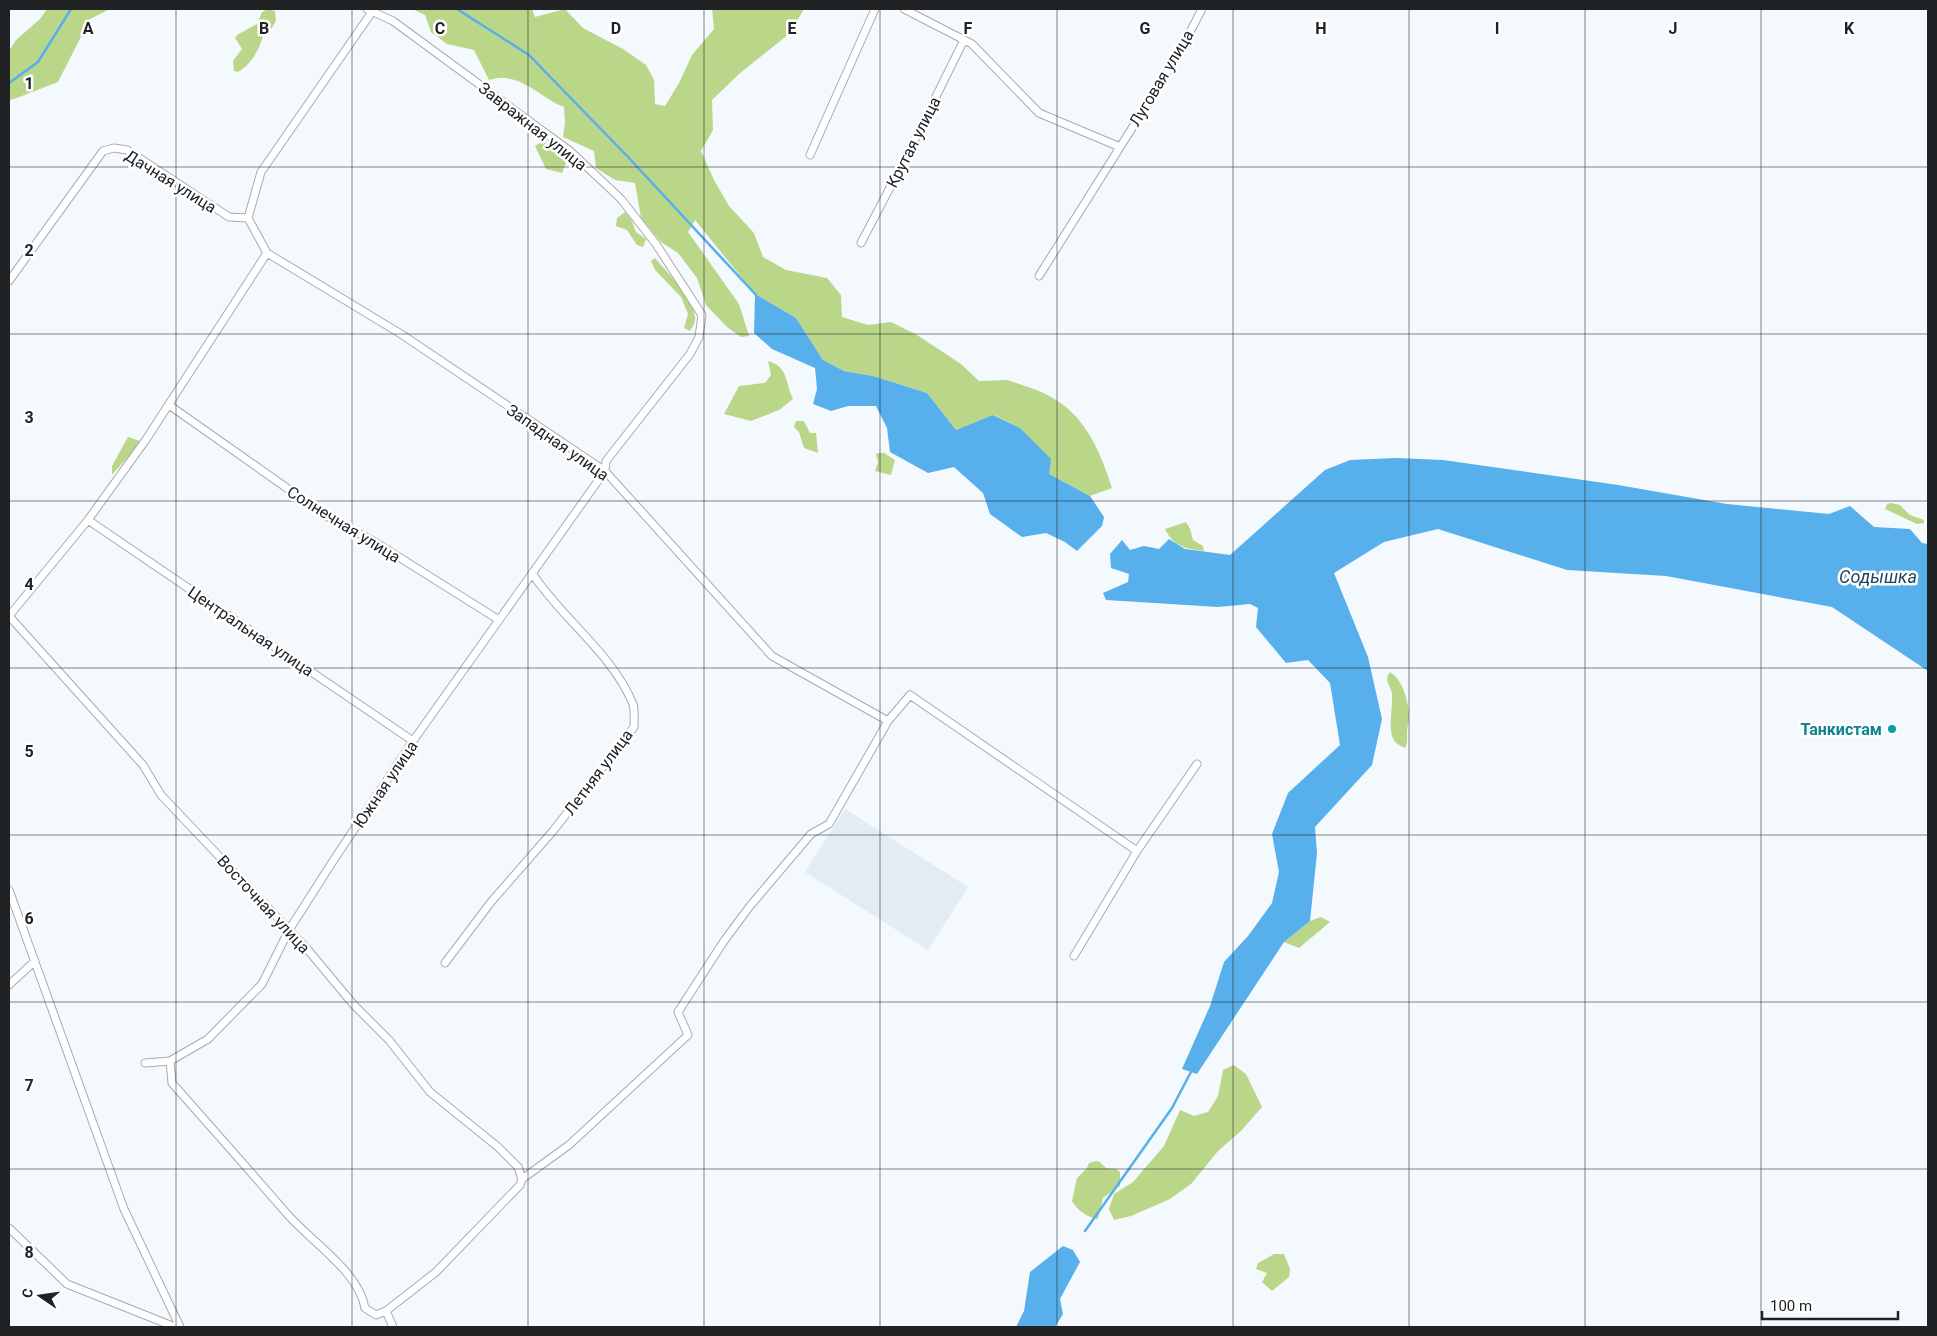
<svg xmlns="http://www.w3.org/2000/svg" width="1937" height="1336" viewBox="0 0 1937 1336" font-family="Roboto,sans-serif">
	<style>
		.built { fill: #e1ecf5 }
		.green { fill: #bad689 }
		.water { fill: #57afec }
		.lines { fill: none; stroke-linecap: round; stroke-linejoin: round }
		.stream { stroke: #57afec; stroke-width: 2.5 }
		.street-casing { stroke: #a7abaf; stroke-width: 9 }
		.street { stroke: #fff; stroke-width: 7 }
		.grid { fill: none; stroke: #212224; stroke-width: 1; stroke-opacity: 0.55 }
		.culture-dot { fill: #0f9aa8; stroke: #fff; stroke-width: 2 }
		.labels { text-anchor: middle; stroke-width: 5; stroke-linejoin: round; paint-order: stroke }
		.street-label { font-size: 16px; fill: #212224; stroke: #fff }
		.culture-label { font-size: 16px; font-weight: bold; fill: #0d838f; stroke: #fff; text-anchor: end }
		.water-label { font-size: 18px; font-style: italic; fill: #1f445d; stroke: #fff }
		.grid-label { font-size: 16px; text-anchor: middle; font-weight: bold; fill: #212224; stroke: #fff; stroke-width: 5; stroke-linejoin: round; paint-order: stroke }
	</style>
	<rect width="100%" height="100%" fill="#f4f9fd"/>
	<path class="built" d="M845 809 968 887 928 950 805 872Z"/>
	<path class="green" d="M47 9H110L90 19 58 82 14 99 9 100V51L16 40 40 19Z
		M268 9 275 11 276 21 268 34 263 36C259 50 251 65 238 72L234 71 233 61 242 49 235 38 237 35 257 24 262 12Z
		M412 9H532L535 17 565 9 583 28 623 49 646 65 654 80 655 104 665 106 679 83 692 55 714 29 712 9H804L789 34 739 74 712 100 713 130 701 151 714 180 729 206 754 233 763 257 786 270 827 278 841 295 842 317 868 325 891 322 917 335 961 364 979 381C988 381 997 380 1006 380 1013 381 1021 385 1028 387 1079 403 1097 441 1112 488L1090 496 1049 474 1020 428 994 415 956 430 927 393 873 376 844 371 823 360 796 318 755 294 695 220 688 232 739 304 749 336 741 337 727 327 706 305 697 278 678 253 661 242 641 218 635 183 615 180 596 168 594 151 563 137 565 122 564 107C543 99 528 80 504 78 500 77 493 79 489 80L474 50 447 44 431 32 425 15Z
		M542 142C554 145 561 154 566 163L562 173 546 169 535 146Z
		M625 212 632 221 636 232 646 239 643 247 637 245 627 230 616 226 617 218Z
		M655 258C667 272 693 298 695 316 696 322 693 326 690 331L684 328 688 314 681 297 655 270 651 261Z
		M768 361C789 367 785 383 793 399L779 410 751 421 724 414 739 386 765 383 771 375Z
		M796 421H804L810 433H816L818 453 804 448 799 432 794 427Z
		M128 437 140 441C133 453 121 464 112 475V466Z
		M878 453H884L895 460 891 475 875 471 878 462 876 455Z
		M1891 503 1900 505 1910 515 1924 520V523L1917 524 1885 509 1887 504Z
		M1186 522 1190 529 1193 540 1203 546 1204 551C1186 549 1173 546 1165 529Z
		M1390 672C1403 680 1409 702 1409 717 1409 722 1407 727 1407 733 1407 739 1408 742 1405 748 1400 746 1395 743 1393 738 1388 729 1393 705 1392 694 1391 685 1383 681 1390 672Z
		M1321 917 1330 922 1299 948 1284 942 1310 921Z
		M1234 1065 1246 1074 1262 1107 1241 1131 1218 1151 1191 1184 1170 1199 1131 1216 1114 1220 1109 1209 1114 1194 1133 1182 1164 1146 1180 1110 1194 1116 1208 1112 1218 1096 1223 1070Z
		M1096 1161 1100 1162 1106 1168 1116 1169 1120 1172V1186L1103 1198 1098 1219C1088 1218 1077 1210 1072 1201L1077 1178 1087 1168 1089 1163Z
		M1274 1254H1284L1290 1269 1289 1277 1272 1291 1262 1282 1267 1273 1256 1269 1258 1263Z"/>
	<path class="water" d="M755 294 796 318 823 360 844 371 873 376 927 393 956 430 993 415 1020 428 1051 459 1049 474 1090 496 1104 517 1102 526 1077 551 1065 542 1046 533 1022 537 990 514 983 493 954 467 928 473 890 452 887 428 876 406H848L831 411 813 404 817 389 815 368 772 349 754 333Z
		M1396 458 1443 460 1618 485 1727 504 1829 514 1850 506 1874 527 1910 529 1922 543 1928 544V671L1832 607 1666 576 1567 570 1438 529 1384 542 1334 573 1368 657 1382 719 1372 765 1315 827 1317 853 1310 921 1284 942 1197 1074 1182 1069 1210 1006 1224 962 1248 936 1272 903 1279 872 1272 834 1288 793 1340 745 1330 683 1308 660 1286 663 1256 627 1258 608 1250 604 1218 607 1106 600 1103 593 1128 582 1129 574 1111 568 1110 554 1122 540 1130 550 1144 546 1159 549 1169 539 1185 549 1230 555 1325 470 1350 460Z
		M1063 1246 1073 1250 1080 1262 1060 1299 1063 1314 1055 1327H1016L1024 1311 1030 1272Z"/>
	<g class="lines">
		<path class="stream" d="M457 9 529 55 628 157 756 295
			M9 83 38 62 71 9
			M1085 1231 1172 1108 1192 1070"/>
		<g class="street-casing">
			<path id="street" d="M904 9 972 44 1039 113 1120 147
				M810 155 875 9
				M861 243 907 155 964 40
				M267 253 401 334 605 471 772 656 888 721
				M267 253 248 218 261 172 374 9
				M1039 276 1178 55 1202 9
				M9 281 103 151 114 148 127 150 229 217 248 218
				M169 405 328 517 375 542 499 620
				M88 520 413 741
				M9 616 143 765 161 795 308 950 353 1004 389 1040 430 1092 498 1147 518 1167 522 1179 520 1185 436 1272 386 1311 376 1315 365 1308C359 1272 312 1242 288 1215 250 1171 211 1127 172 1083L170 1061
				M9 616 88 520 145 441 267 253
				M1137 851 1197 764
				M9 890 124 1209 180 1327
				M445 963 491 902 553 831 634 727C634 720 635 710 633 704 612 653 561 618 532 573
				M9 985 35 961
				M145 1063 170 1061 208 1039 262 984 289 930 333 861 413 741 605 471 606 461 690 354 699 337 702 315 656 244 621 199 570 151 393 21 367 9
				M522 1179 569 1145 688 1035 678 1012 724 941 750 906 811 834 829 824 888 721 910 695 1137 851 1074 956
				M9 1228 67 1284 175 1327
				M386 1311 393 1327"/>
		</g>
		<use href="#street" class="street"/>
	</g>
	<path class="grid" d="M176 9V1327M352 9V1327M528 9V1327M704 9V1327M880 9V1327M1057 9V1327M1233 9V1327M1409 9V1327M1585 9V1327M1761 9V1327M9 167H1928M9 334H1928M9 501H1928M9 668H1928M9 835H1928M9 1002H1928M9 1169H1928"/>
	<circle class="culture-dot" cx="1892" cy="729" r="5"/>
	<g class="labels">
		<g class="street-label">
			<text transform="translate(1161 78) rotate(-59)" y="6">Луговая улица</text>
			<text transform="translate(533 126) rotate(38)" y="6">Завражная улица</text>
			<text transform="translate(913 142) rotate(-63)" y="6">Крутая улица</text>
			<text transform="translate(171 181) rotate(32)" y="6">Дачная улица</text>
			<text transform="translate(558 442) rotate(35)" y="6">Западная улица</text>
			<text transform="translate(344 524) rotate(32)" y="6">Солнечная улица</text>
			<text transform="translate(251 631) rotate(34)" y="6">Центральная улица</text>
			<text transform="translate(598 772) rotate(-53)" y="6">Летняя улица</text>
			<text transform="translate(385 784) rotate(-56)" y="6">Южная улица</text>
			<text transform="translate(264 904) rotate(47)" y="6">Восточная улица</text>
		</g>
		<g class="culture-label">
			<text x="1882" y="735">Танкистам</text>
		</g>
		<g class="water-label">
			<text x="1878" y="583">Содышка</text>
		</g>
	</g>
	<g class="grid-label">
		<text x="88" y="34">A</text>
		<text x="264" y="34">B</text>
		<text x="440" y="34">C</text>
		<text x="616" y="34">D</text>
		<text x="792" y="34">E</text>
		<text x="968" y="34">F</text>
		<text x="1145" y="34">G</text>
		<text x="1321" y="34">H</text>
		<text x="1497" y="34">I</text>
		<text x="1673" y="34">J</text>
		<text x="1849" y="34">K</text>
		<text x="29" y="89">1</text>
		<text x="29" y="256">2</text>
		<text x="29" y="423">3</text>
		<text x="29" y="590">4</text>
		<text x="29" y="757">5</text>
		<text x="29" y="924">6</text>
		<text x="29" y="1091">7</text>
		<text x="29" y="1258">8</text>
	</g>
	<rect width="1937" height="1336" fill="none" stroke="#212224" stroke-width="20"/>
	<g transform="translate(40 1296) rotate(283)" stroke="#ffffff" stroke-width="4" paint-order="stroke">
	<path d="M0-4L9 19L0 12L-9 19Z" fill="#212224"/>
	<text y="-8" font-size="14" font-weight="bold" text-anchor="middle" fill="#212224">С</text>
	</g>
	<path d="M1762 1311v8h136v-8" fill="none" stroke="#212224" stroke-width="2.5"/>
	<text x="1770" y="1311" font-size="15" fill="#212224" stroke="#ffffff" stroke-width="4" paint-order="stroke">100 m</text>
</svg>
